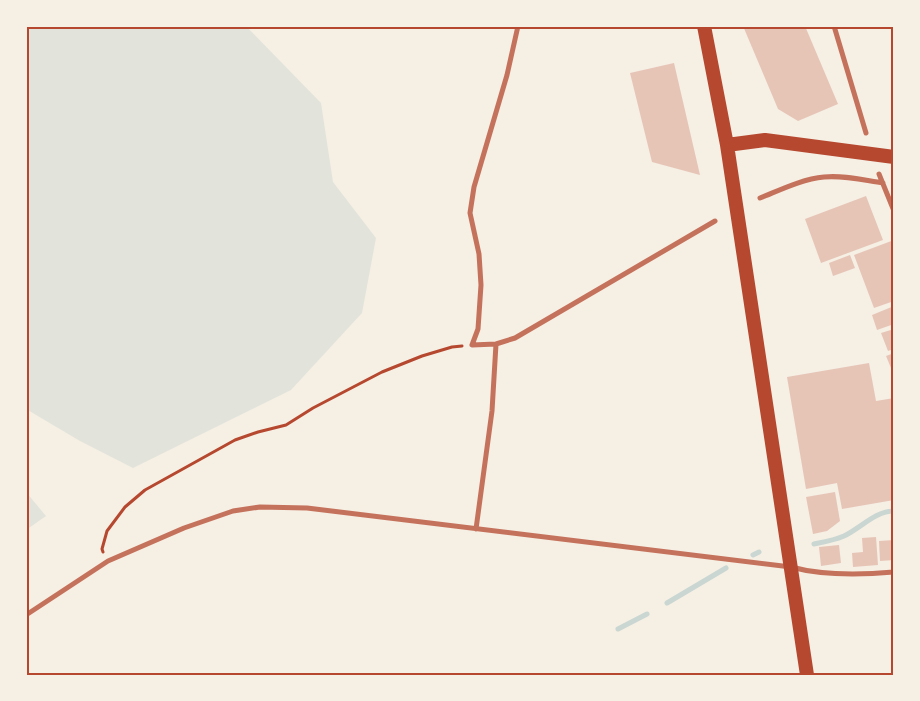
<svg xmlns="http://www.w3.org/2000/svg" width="920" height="701" viewBox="0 0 920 701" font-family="Karla,sans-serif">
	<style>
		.green { fill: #e2e4dc }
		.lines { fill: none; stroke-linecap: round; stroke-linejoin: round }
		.stream { stroke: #c9d6d2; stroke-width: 5 }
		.building { fill: #e6c5b7 }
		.path { stroke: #b5482f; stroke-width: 3 }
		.minor { stroke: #c5725c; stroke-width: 5 }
		.trunk { stroke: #b5482f; stroke-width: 14 }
		.neatline { fill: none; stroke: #b5482f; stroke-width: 2 }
	</style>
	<rect width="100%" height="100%" fill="#f6efe4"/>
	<path class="green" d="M26 26H246L321 103 333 182 376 238 362 313 291 390 133 468 80 441 26 409Z
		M26 492 46 516 26 530Z"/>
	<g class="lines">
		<path class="stream" d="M814 544C824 542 835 540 844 536 861 528 875 511 894 511
			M753 555 759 552
			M667 603 726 568
			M618 629 647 614"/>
	</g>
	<path class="building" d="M743 26H805L838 104 798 121 778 109Z
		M674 63 700 175 652 162 630 73Z
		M866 196 883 240 821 263 805 219Z
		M894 240V301L874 308 854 255Z
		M850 255 855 268 833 276 829 263Z
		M894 306V324L877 330 872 315Z
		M894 329V349L888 351 881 333Z
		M894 353V367L891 368 886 356Z
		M869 363 876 401 894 398V500L842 509 837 483 806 489 787 377Z
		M835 492 840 521 827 531 813 534 806 497Z
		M876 537 878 565 853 567 852 553 863 552 862 538Z
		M894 540V560L880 561 879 541Z
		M839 545 841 563 821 566 819 547Z"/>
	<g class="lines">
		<path class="path" d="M103 552 102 549 107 531 125 507 145 490 235 440 258 432 286 425 313 408 382 372 422 356 452 347 462 346"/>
		<path class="minor" d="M518 26 507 75 474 187 470 213 479 254 481 285 478 329 472 345 496 344 515 338 715 221
			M834 26 866 133
			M879 174 894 211
			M760 198C780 190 802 179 824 177 843 175 863 180 883 183
			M476 529 492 411 496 344
			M26 615 108 561 184 528 233 511 260 507 307 508 791 567C824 576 860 575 894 572"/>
		<path class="trunk" d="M704 26 727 145 807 675
			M727 145 765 140 894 157"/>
	</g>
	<rect width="920" height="701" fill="none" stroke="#f6efe4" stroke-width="55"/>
	<rect x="28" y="28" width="864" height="646" class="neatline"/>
</svg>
